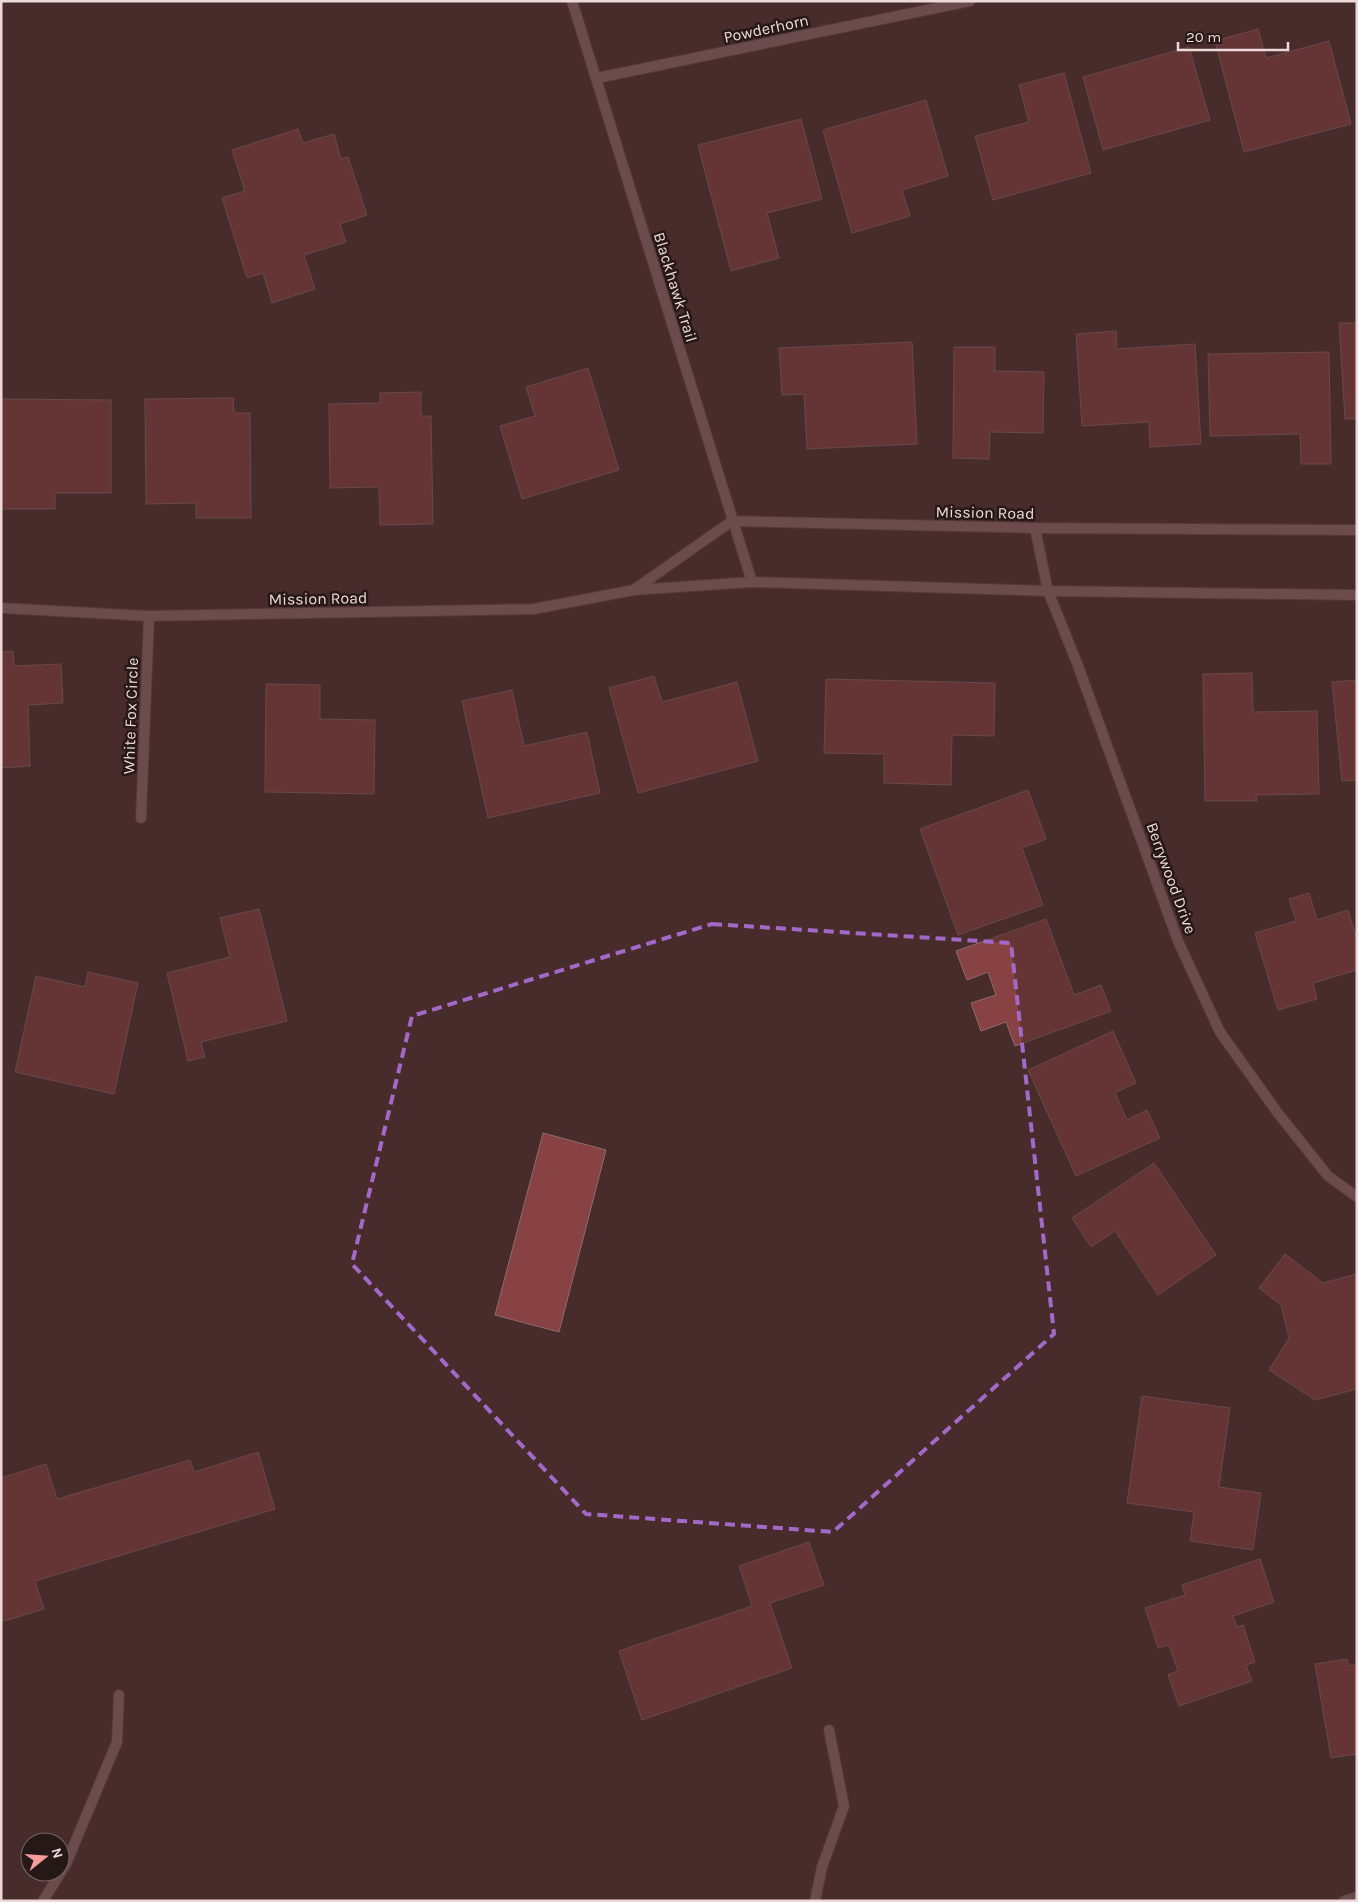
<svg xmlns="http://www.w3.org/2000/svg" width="1358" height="1902" viewBox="0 0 1358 1902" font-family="Karla,sans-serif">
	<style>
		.building { fill: #884243; stroke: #8e6c6c }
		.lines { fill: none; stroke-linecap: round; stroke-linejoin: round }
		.service-casing { stroke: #624747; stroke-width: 12 }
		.minor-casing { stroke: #624747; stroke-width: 12 }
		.tertiary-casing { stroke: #624747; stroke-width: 12 }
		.service { stroke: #947271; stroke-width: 10 }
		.minor { stroke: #947271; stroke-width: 10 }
		.tertiary { stroke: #947271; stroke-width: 10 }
		.marked { fill: none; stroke: #a369c8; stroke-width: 4; stroke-dasharray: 10 6; stroke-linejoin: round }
		.labels { text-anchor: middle; stroke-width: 5; stroke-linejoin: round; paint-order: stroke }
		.street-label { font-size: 16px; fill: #edd9d9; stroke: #251817 }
	</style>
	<rect width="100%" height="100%" fill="#482b2b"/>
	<path class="building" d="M1258 29 1266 58 1329 41 1351 124 1244 152 1215 41Z
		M1189 47 1210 120 1103 150 1083 77Z
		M1064 73 1091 173 993 200 975 136 1029 122 1019 85Z
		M926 100 948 176 902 190 910 216 852 233 823 130Z
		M801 119 822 199 767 213 779 258 731 271 698 145Z
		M298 129 303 143 334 134 341 159 348 157 367 215 340 224 346 242 304 255 315 289 272 303 263 273 247 278 222 198 245 191 232 150Z
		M1339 323H1357V419H1345Z
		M1116 331 1117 349 1195 344 1201 444 1150 447 1149 422 1082 426 1076 334Z
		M912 342 917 444 807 449 804 394 782 395 779 348Z
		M954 347H995V371L1044 372 1043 433 990 432 989 459 953 458Z
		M1329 352 1331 464H1301L1300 434 1210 436 1208 354Z
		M588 368 619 470 522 499 500 426 535 416 526 387Z
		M421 392V416H431L433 524 380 525 379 487 330 488 329 404 380 403V393Z
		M233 398 234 413H250L251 518H196V503L146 504 145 399Z
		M1 399 111 400V493H55V509H1Z
		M13 651 14 666 61 664 63 703 28 705 30 766 1 768V652Z
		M1252 673 1253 712 1317 711 1319 794 1256 795 1257 801H1205L1203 674Z
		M654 676 662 702 737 682 758 761 638 793 609 688Z
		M826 679 995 683 994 736 952 735 951 785 884 783V754L824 753Z
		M1357 680V780L1342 781 1332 682Z
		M266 684 320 685V719L375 720 374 794 265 792Z
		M512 690 524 746 587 732 600 793 488 818 462 701Z
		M1028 790 1046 839 1022 848 1043 905 958 935 920 829Z
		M1309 893 1317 920 1348 910 1357 939V970L1313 983 1317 999 1278 1010 1255 933 1296 921 1289 899Z
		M259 909 287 1021 201 1042 205 1057 188 1061 167 973 230 957 220 918Z
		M1046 919 1074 995 1101 985 1111 1011 1015 1046 1006 1022 981 1031 971 1003 996 995 988 972 967 980 956 951Z
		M88 972 138 983 114 1094 15 1072 36 976 85 987Z
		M1113 1031 1136 1083 1115 1093 1127 1120 1147 1110 1160 1138 1076 1176 1028 1070Z
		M543 1133 606 1150 559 1332 495 1315Z
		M1154 1163 1216 1255 1158 1295 1115 1231 1091 1247 1072 1218Z
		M1285 1254 1323 1283 1357 1274V1389L1315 1400 1269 1370 1289 1338 1281 1305 1259 1288Z
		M1142 1396 1230 1408 1219 1487 1261 1493 1253 1550 1190 1541 1194 1512 1127 1503Z
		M258 1452 275 1509 35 1581 44 1609 1 1622V1478L46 1464 57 1499 190 1460 194 1472Z
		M809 1542 824 1585 770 1603 792 1668 642 1720 619 1651 752 1606 739 1566Z
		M1260 1559 1274 1602 1233 1616 1237 1627 1243 1625 1255 1662 1246 1665 1252 1681 1179 1706 1168 1675 1178 1671 1169 1645 1158 1648 1145 1608 1185 1595 1182 1585Z
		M1347 1659 1349 1666 1357 1664V1754L1331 1758 1315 1664Z"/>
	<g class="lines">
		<g class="service-casing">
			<path id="service" d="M43 1901 66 1864 117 1742 119 1695
				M815 1901 822 1867 844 1806 829 1730"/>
		</g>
		<g class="minor-casing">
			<path id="minor" d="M572 1 752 582
				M597 78 970 1
				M1035 528 1048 591 1077 663 1178 941 1220 1032 1277 1112 1328 1176 1357 1197
				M635 589 732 521 1035 528 1357 530
				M1 608 149 616 534 609 634 590 752 582 1048 591 1357 595
				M141 818 149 616"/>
		</g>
		<g class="tertiary-casing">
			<path id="tertiary" d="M1344 1901 1357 1897"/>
		</g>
		<use href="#service" class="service"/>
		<use href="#minor" class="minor"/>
		<use href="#tertiary" class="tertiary"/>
	</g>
	<path d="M0 0H1358V1902H0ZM712 924 1011 943 1054 1334 833 1532 586 1514 352 1264 412 1016Z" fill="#482b2b" fill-opacity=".55" fill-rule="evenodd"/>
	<path class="marked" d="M712 924 1011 943 1054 1334 833 1532 586 1514 352 1264 412 1016Z"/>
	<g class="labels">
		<g class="street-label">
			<text transform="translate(766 28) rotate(-12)" y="6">Powderhorn</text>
			<text transform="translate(676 287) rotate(73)" y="6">Blackhawk Trail</text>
			<text transform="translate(985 512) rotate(1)" y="6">Mission Road</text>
			<text transform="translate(318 598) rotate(-1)" y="6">Mission Road</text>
			<text transform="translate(130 716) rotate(-88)" y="6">White Fox Circle</text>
			<text transform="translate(1172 878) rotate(70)" y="6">Berrywood Drive</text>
		</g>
	</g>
	<rect width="1358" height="1902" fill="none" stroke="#edd9d9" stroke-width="5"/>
	<g transform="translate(45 1857) rotate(73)"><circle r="24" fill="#251817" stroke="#756565"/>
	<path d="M0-4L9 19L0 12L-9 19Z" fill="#f59b9a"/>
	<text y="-8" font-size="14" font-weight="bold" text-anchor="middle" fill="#edd9d9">N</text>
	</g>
	<path d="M1178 42v8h110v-8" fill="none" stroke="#edd9d9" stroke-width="2.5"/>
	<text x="1186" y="42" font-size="15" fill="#edd9d9" stroke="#251817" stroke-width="4" paint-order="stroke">20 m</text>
</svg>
